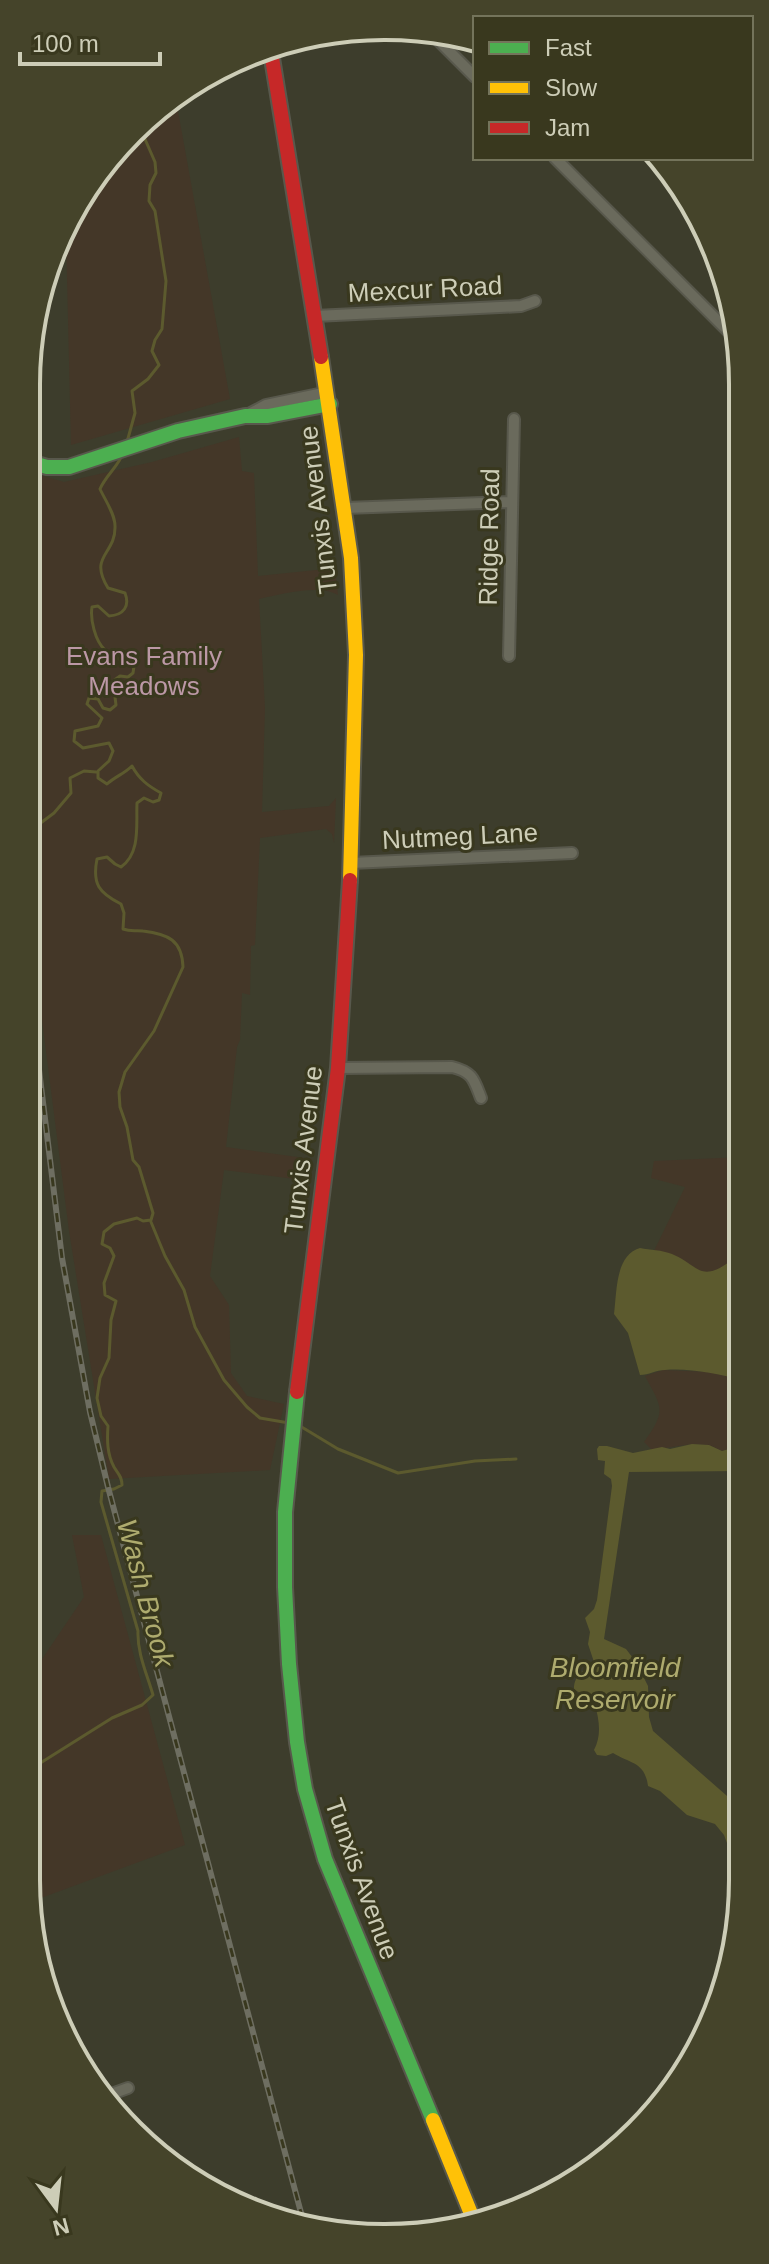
<svg xmlns="http://www.w3.org/2000/svg" width="769" height="2264" viewBox="0 0 769 2264" font-family="Arial,sans-serif">
	<style>
		.green { fill: #443728 }
		.water { fill: #5c5a2e }
		.lines { fill: none; stroke-linecap: round; stroke-linejoin: round }
		.stream { stroke: #5c5a2e; stroke-width: 3 }
		.street-casing { stroke: #58584c; stroke-width: 14 }
		.fast-casing { stroke: #58584c; stroke-width: 18 }
		.slow-casing { stroke: #58584c; stroke-width: 18 }
		.jam-casing { stroke: #58584c; stroke-width: 18 }
		.street { stroke: #6a6a5c; stroke-width: 10 }
		.fast { stroke: #4caf50; stroke-width: 14 }
		.slow { stroke: #ffc107; stroke-width: 14 }
		.jam { stroke: #c62828; stroke-width: 14 }
		.rail-casing { stroke: #6e6e61; stroke-width: 6 }
		.rail { stroke: #39381e; stroke-width: 3; stroke-dasharray: 9; stroke-linecap: butt }
		.labels { text-anchor: middle; stroke-width: 6; stroke-linejoin: round; paint-order: stroke }
		.street-label { font-size: 26px; fill: #cdcdb7; stroke: #39381e }
		.park-label { font-size: 26px; fill: #bc98a6; stroke: #39381e }
		.water-label { font-size: 28px; font-style: italic; fill: #aeab6e; stroke: #39381e }
		.rim { fill: none; stroke: #cdcdb7; stroke-width: 4 }
	</style>
	<rect width="100%" height="100%" fill="#3d3d2c"/>
	<path class="green" d="M176 100 230 399 71 445 66 236 100 167Z
		M239 437 242 471 254 473 258 576 326 569 334 561 338 595C319 584 281 594 259 599L265 708 262 812 329 806 336 798 334 843 332 834 326 829 260 838 255 945 251 946 250 995 242 993 240 1040 237 1047 226 1147 312 1159 310 1181 224 1170 210 1276 229 1305 231 1373 247 1396 284 1404 270 1470 109 1479 69 1231 26 895V471L64 482 152 462Z
		M742 1157V1266L729 1263C693 1288 690 1253 654 1251L685 1187 651 1178 654 1161Z
		M663 1370 709 1372 742 1380V1449L736 1447 722 1451 709 1445 692 1444 652 1450 644 1442C667 1410 662 1408 645 1376Z
		M72 1535H101L185 1845 30 1902 26 1879V1683L84 1597Z"/>
	<path class="water" d="M640 1248C650 1250 662 1250 672 1254 698 1265 700 1283 729 1262L742 1266V1380C717 1374 691 1368 665 1370 656 1370 649 1375 640 1375L628 1333 614 1314C617 1292 615 1255 640 1248Z
		M692 1444 709 1445 722 1451 736 1447 742 1449V1471L629 1472 604 1639 626 1649 636 1662 648 1686 649 1717 653 1731 743 1810V1868L742 1857 727 1843 724 1835 715 1824 687 1815 660 1791 648 1786C645 1762 631 1764 613 1753L606 1756 597 1755 594 1750C602 1734 599 1721 595 1704L574 1689C574 1674 585 1671 594 1662L588 1644 590 1632 585 1618 594 1609 597 1600 612 1486 611 1479 604 1474 605 1461 598 1460 597 1449 599 1446H607L633 1453 662 1447 670 1449Z"/>
	<g class="lines">
		<path class="stream" d="M127 442 135 413 132 391 148 379 159 365 152 351 155 340 162 329 166 281 155 211 149 201 150 185 156 173 155 162 141 130
			M26 834 54 813 71 793 70 778 84 771 96 772
			M151 1222 165 1256 184 1290 195 1327 224 1380 247 1407 260 1418 289 1423
			M300 1426 338 1449 398 1473 475 1461 516 1459
			M26 1776 34 1767 112 1718 142 1705 153 1695C147 1674 137 1653 138 1631L101 1502 102 1491 114 1489 122 1485C122 1476 118 1474 114 1467 107 1454 107 1440 108 1426L101 1416 97 1398 100 1378 109 1358 111 1320 116 1301 105 1295 104 1283 114 1256 110 1248 102 1244 104 1232 114 1224 137 1218 143 1221 151 1220 153 1213 139 1167 133 1160 127 1127 120 1107 119 1092 125 1072 154 1031 183 967C182 940 168 934 143 931 136 930 131 932 123 929L124 913 121 904C99 893 92 884 97 859L107 857 115 864 121 867C141 853 136 824 137 803L144 798 153 802 159 800 161 793C148 786 139 779 132 766 124 774 116 776 107 784L98 778V771L109 761 113 751 109 743 83 748 74 741 75 731 98 726 102 718 87 704 89 698 98 699 103 708 110 710 116 705 113 681 120 676 128 677 133 673 134 666C125 662 112 657 105 650 95 641 90 619 92 607L98 606 109 616C124 615 130 606 125 593L108 588C88 555 116 555 115 526 115 514 105 500 100 489 106 475 118 467 123 453"/>
		<g class="street-casing">
			<path id="street" d="M433 35 475 77
				M555 158 740 343
				M315 316 521 306 535 301
				M249 414 266 405 328 392
				M345 508 511 502
				M509 656 514 419
				M351 863 572 853
				M338 1068 452 1067C473 1072 474 1080 481 1098
				M103 2097 128 2088"/>
		</g>
		<g class="fast-casing">
			<path id="fast" d="M26 461 47 467H69L178 431 245 416H268L330 404
				M297 1392 285 1512V1587L289 1664 297 1742 305 1789 325 1859 433 2120"/>
		</g>
		<g class="slow-casing">
			<path id="slow" d="M321 357 351 558 356 655 350 880
				M433 2120 476 2226"/>
		</g>
		<g class="jam-casing">
			<path id="jam" d="M271 52 321 357
				M297 1392 338 1068 350 880"/>
		</g>
		<use href="#street" class="street"/>
		<use href="#fast" class="fast"/>
		<use href="#slow" class="slow"/>
		<use href="#jam" class="jam"/>
		<g class="rail-casing">
			<path id="rail" d="M26 963 62 1258 90 1412 108 1487 304 2224"/>
		</g>
		<use href="#rail" class="rail"/>
	</g>
	<g class="labels">
		<g class="street-label">
			<text transform="translate(425 289) rotate(-3)" y="9">Mexcur Road</text>
			<text transform="translate(318 510) rotate(-97)" y="9">Tunxis Avenue</text>
			<text transform="translate(489 537) rotate(-89)" y="9">Ridge Road</text>
			<text transform="translate(460 836) rotate(-3)" y="9">Nutmeg Lane</text>
			<text transform="translate(303 1150) rotate(-83)" y="9">Tunxis Avenue</text>
			<text transform="translate(362 1879) rotate(70)" y="9">Tunxis Avenue</text>
		</g>
		<g class="park-label">
			<text x="144" y="665">Evans Family<tspan x="144" dy="30">Meadows</tspan></text>
		</g>
		<g class="water-label">
			<text transform="translate(146 1593) rotate(75)" y="10">Wash Brook</text>
			<text x="615" y="1677">Bloomfield<tspan x="615" dy="32">Reservoir</tspan></text>
		</g>
	</g>
	<path d="M0 0H769V2264H0ZM384 40H385A344 344 0 0 1 729 384V1880A344 344 0 0 1 385 2224H384A344 344 0 0 1 40 1880V384A344 344 0 0 1 384 40Z" fill="#45442a" fill-rule="evenodd"/>
	<path class="rim" d="M384 40H385A344 344 0 0 1 729 384V1880A344 344 0 0 1 385 2224H384A344 344 0 0 1 40 1880V384A344 344 0 0 1 384 40Z"/>
	<rect x="473" y="16" width="280" height="144" fill="#39381e" stroke="#74745b" stroke-width="2"/>
	<rect x="489" y="42" width="40" height="12" fill="#4caf50" stroke="#74745b" stroke-width="2"/>
	<text x="545" y="56" font-size="24" fill="#cdcdb7">Fast</text>
	<rect x="489" y="82" width="40" height="12" fill="#ffc107" stroke="#74745b" stroke-width="2"/>
	<text x="545" y="96" font-size="24" fill="#cdcdb7">Slow</text>
	<rect x="489" y="122" width="40" height="12" fill="#c62828" stroke="#74745b" stroke-width="2"/>
	<text x="545" y="136" font-size="24" fill="#cdcdb7">Jam</text>
	<g transform="translate(56 2208) rotate(165)" stroke="#39381e" stroke-width="6" paint-order="stroke">
	<path d="M0-6L14 30L0 20L-14 30Z" fill="#cdcdb7"/>
	<text y="-12" font-size="22" font-weight="bold" text-anchor="middle" fill="#cdcdb7">N</text>
	</g>
	<path d="M20 52v12h140v-12" fill="none" stroke="#cdcdb7" stroke-width="4"/>
	<text x="32" y="52" font-size="24" fill="#cdcdb7" stroke="#39381e" stroke-width="6" paint-order="stroke">100 m</text>
</svg>
